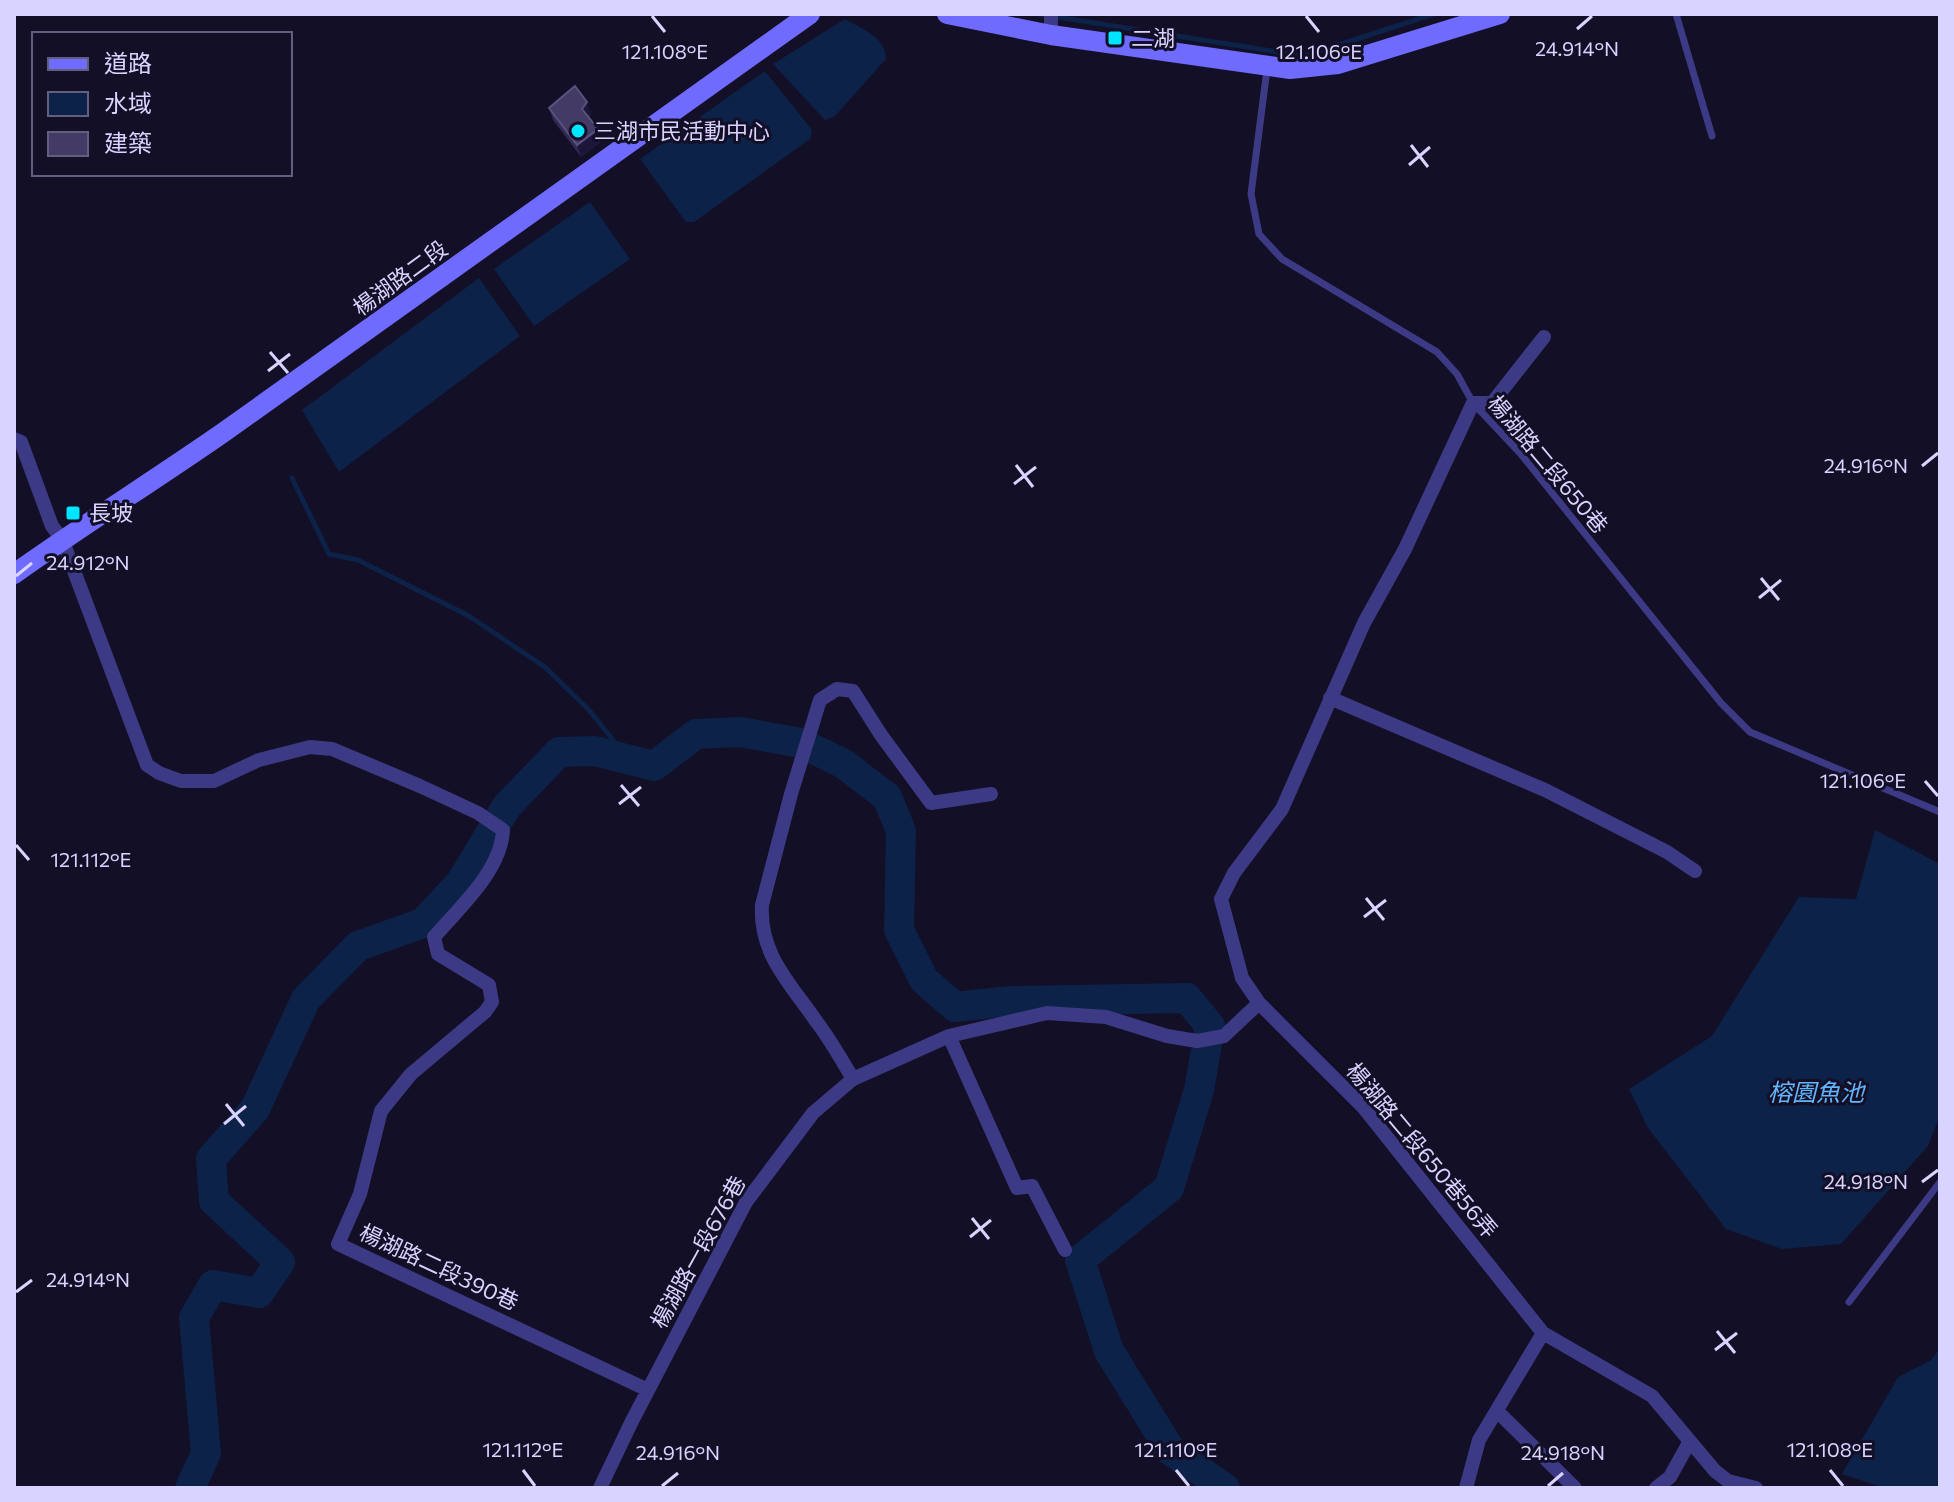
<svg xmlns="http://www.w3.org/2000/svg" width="1954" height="1502" viewBox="0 0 1954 1502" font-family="Commissioner,'Noto Sans TC',sans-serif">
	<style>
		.water { fill: #0c2248 }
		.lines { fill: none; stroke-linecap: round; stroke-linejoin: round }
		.stream { stroke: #0c2248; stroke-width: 5 }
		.river { stroke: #0c2248; stroke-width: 30 }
		.lane { stroke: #3d3a85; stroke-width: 7 }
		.street { stroke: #3d3a85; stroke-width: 14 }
		.secondary { stroke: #6f6bff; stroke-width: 20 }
		.wall { fill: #312854 }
		.shaded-wall { fill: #1d163a }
		.building { fill: #433a66; stroke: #5a527e; stroke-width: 2 }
		.ticks { fill: none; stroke: #d9d4ff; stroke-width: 3 }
		.poi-dot { fill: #00e5ff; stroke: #130f26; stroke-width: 3 }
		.labels { text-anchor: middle; stroke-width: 6; stroke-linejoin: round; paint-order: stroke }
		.poi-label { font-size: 22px; fill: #d9d4ff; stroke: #130f26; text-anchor: start }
		.street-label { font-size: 22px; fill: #d9d4ff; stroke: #130f26 }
		.water-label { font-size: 24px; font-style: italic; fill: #62b6ff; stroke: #130f26 }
		.ticks-label { font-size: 20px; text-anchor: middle; fill: #d9d4ff; stroke: #130f26; stroke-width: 6; stroke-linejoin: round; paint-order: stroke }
	</style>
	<rect width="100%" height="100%" fill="#130f26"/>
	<path class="water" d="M845 19C862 29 886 37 886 59L835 116 825 120 773 64Z
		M765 71 812 130 810 139 694 222H686L640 159Z
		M590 202 630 259 534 326 494 269Z
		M479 278 520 336 339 472 302 410Z
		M1875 830 1940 864V1115L1928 1146 1841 1244 1782 1249 1726 1229 1648 1128 1629 1089 1712 1036 1799 897 1856 899Z
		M1940 1348V1488H1884L1842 1474 1898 1377 1931 1360Z"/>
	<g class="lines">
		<path class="stream" d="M1038 14 1304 56 1434 14
			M292 478 329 554 358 560 469 616 545 667 589 710 629 760"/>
		<path class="river" d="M190 1488 206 1453 194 1318 213 1285 259 1293 280 1262 214 1201 211 1159 255 1109 306 999 358 946 423 923 461 882 507 806 559 752 595 751 654 766 696 734 740 732 801 743 844 764 887 797 901 831 899 930 924 980 955 1007 1011 1001 1187 998 1210 1026 1199 1090 1169 1188 1080 1260 1109 1351 1171 1451 1225 1488"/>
		<path class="lane" d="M1676 14 1712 136
			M1267 69 1251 194 1259 234 1282 259 1437 352 1457 374 1473 403 1520 453 1721 703 1750 732 1940 812
			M1849 1302 1940 1182"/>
		<path class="street" d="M1051 35V14
			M14 439 21 442 52 526 62 539 147 765 159 773 181 781H214L259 760 310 747 332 749 420 786 478 813 503 830C501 871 460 907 434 937L438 954 489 985 492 1002 485 1012 411 1074 381 1111 360 1194 338 1244 648 1390
			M1330 698 1545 790 1667 852 1695 871
			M1259 1003 1363 1107 1543 1333 1652 1396 1715 1471 1728 1481 1756 1488
			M949 1036 1017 1188 1032 1186 1065 1250
			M853 1079C841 1059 830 1039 816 1021 790 983 759 954 762 905L791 794 820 700 837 689 853 691 881 735 931 803 991 794
			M1497 1411 1575 1488
			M600 1488 631 1423 746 1202 813 1113 853 1079 949 1036 1047 1013 1106 1017 1167 1036 1197 1041 1224 1036 1259 1003 1242 978 1221 899 1234 873 1282 809 1364 623 1405 549 1473 403H1492L1544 337
			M1466 1488 1479 1440 1543 1333
			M1656 1488 1670 1477 1690 1441"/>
		<path class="secondary" d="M947 14 1051 35 1290 69 1338 64 1500 14
			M14 574C83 525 155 480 224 432 420 294 615 154 810 14"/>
	</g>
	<path class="wall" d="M549 108 591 114 589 118 598 129 602 141 581 157 553 120Z"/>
	<path class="shaded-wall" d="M587 102 591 114 586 121 582 109Z
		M598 129 602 141 581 157 577 145Z"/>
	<path class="building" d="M575 86 587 102 582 109 598 129 577 145 549 108Z"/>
	<path class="ticks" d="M652 16 665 32M1306 16 1319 32M1577 29 1592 16M1411 145 1428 167M1409 165 1430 147M270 352 288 373M268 371 290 354M1016 465 1033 487M1922 466 1938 453M1014 484 1036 467M16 576 32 563M1761 578 1779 600M1759 598 1781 580M1925 781 1938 796M621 785 639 806M619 804 641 787M16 845 29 860M1366 898 1384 920M1364 917 1386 900M226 1104 244 1126M224 1124 246 1106M1922 1182 1938 1170M972 1218 989 1239M970 1237 991 1220M16 1292 32 1280M1717 1331 1735 1353M1715 1350 1737 1333M523 1470 535 1486M1176 1470 1189 1486M1830 1470 1843 1486M662 1486 678 1473M1548 1486 1563 1473"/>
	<g class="poi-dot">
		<rect x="1107" y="30" width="16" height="16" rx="4"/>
		<circle cx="578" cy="131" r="8"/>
		<rect x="65" y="505" width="16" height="16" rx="4"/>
	</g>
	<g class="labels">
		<g class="poi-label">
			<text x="1131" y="46">二湖</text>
			<text x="594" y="139">三湖市民活動中心</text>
			<text x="89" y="521">長坡</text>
		</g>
		<g class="street-label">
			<text transform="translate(400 278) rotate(-36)" y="8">楊湖路二段</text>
			<text transform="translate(1548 464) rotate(50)" y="8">楊湖路二段650巷</text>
			<text transform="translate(1422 1150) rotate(50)" y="8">楊湖路二段650巷56弄</text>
			<text transform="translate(698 1252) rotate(-61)" y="8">楊湖路一段676巷</text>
			<text transform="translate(439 1267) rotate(25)" y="8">楊湖路二段390巷</text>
		</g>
		<g class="water-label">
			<text x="1816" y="1101">榕園魚池</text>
		</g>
	</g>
	<g class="ticks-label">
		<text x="1577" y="56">24.914°N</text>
		<text x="1319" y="59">121.106°E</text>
		<text x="665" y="59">121.108°E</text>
		<text x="1866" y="473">24.916°N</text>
		<text x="88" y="570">24.912°N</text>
		<text x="1863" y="788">121.106°E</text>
		<text x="91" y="867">121.112°E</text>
		<text x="1866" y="1189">24.918°N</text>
		<text x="88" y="1287">24.914°N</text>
		<text x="523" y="1457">121.112°E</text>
		<text x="1176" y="1457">121.110°E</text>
		<text x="1830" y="1457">121.108°E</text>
		<text x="678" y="1460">24.916°N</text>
		<text x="1563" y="1460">24.918°N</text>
	</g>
	<rect width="1954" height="1502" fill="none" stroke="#d9d4ff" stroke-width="32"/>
	<rect x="32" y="32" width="260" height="144" fill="#130f26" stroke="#625e7d" stroke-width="2"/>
	<rect x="48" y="58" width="40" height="12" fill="#6f6bff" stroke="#625e7d" stroke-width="2"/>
	<text x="104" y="72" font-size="24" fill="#d9d4ff">道路</text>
	<rect x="48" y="92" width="40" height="24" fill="#0c2248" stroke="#625e7d" stroke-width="2"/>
	<text x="104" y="112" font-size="24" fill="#d9d4ff">水域</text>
	<rect x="48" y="132" width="40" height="24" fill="#433a66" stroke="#625e7d" stroke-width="2"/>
	<text x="104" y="152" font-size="24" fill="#d9d4ff">建築</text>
</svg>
